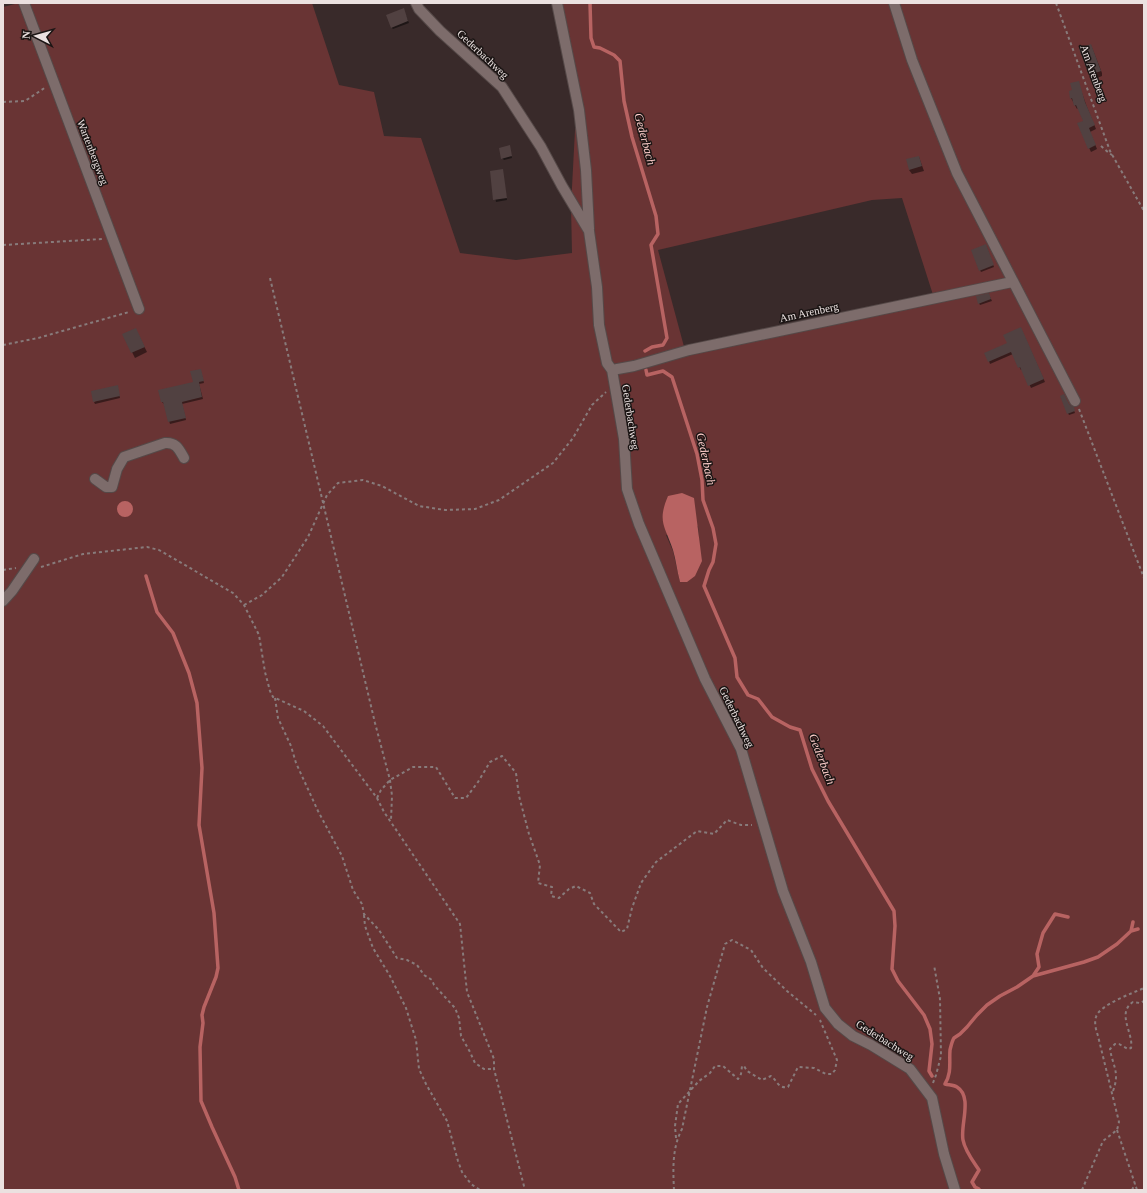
<svg xmlns="http://www.w3.org/2000/svg" width="1147" height="1193" viewBox="0 0 1147 1193" font-family="Georgia,serif">
	<style>
		.green { fill: #693434; fill-rule: evenodd }
		.water { fill: #b86362 }
		.shadow { fill: #0007 }
		.lines { fill: none; stroke-linecap: round; stroke-linejoin: round }
		.stream { stroke: #b86362; stroke-width: 3.5 }
		.building { fill: #514141 }
		.minor-casing { stroke: #554948; stroke-width: 12 }
		.path { stroke: #887b7b; stroke-width: 2; stroke-dasharray: 3 3; stroke-linecap: butt }
		.minor { stroke: #7d6c6b; stroke-width: 10 }
		.labels { text-anchor: middle; stroke-width: 3; stroke-linejoin: round; paint-order: stroke }
		.street-label { font-size: 11px; fill: #ebe1e0; stroke: #1b1514 }
		.water-label { font-size: 12px; font-style: italic; fill: #fdcdca; stroke: #1b1514 }
	</style>
	<rect width="100%" height="100%" fill="#392a2a"/>
	<path class="green" d="M19 3H312L339 85 374 92 384 136 421 138 460 253 516 260 572 253 571 206 576 111 554 3H1144V1190H3V7ZM902 198 935 301 686 354 658 250 872 200ZM698 526 699 539 680 582 673 551 666 535Z"/>
	<path class="water" d="M682 493 694 498 702 561 695 576 687 582H680C677 571 676 560 673 550 665 526 657 522 668 496Z
		M117 509a8 8 0 1 1 16 0a8 8 0 1 1-16 0Z"/>
	<path class="shadow" d="M404 11 409 23 393 29 391 27Z
		M1091 45 1102 73V76L1092 80 1081 49Z
		M1078 82 1087 107 1096 129 1090 132 1097 149 1091 152 1078 124 1084 121 1078 108 1077 109 1071 98 1070 92 1073 90Z
		M510 149 512 158 504 160 502 158Z
		M919 157 924 171 912 174 909 170Z
		M502 170 507 200 496 202 491 172Z
		M987 248 994 267 981 272 980 270Z
		M990 297 992 301 980 305 979 303Z
		M1022 331 1045 382 1031 388 1023 370H1021L1013 354 990 364 989 361Z
		M123 334H138L147 352 135 358Z
		M201 372 204 383 199 384 203 399 182 404 186 420 170 424 164 404 162 402 194 383Z
		M118 389 120 398 95 404 94 402Z
		M1069 405 1073 408 1075 413 1069 415 1068 413Z"/>
	<g class="lines">
		<path class="stream" d="M590 3 591 38 594 47 600 48 614 55 620 61 624 101 632 137 656 216 658 234 651 245 667 338 663 345 652 347 645 351
			M646 370 647 375 663 371 672 377 697 454 702 480 703 500 713 528 716 544 713 562 709 570 704 586 735 658 737 677 748 695 758 699 772 717 790 727 800 730 812 769 828 801 894 911 895 926 892 969 898 981 924 1015 930 1029 932 1044 929 1071 932 1076
			M146 576 157 612 173 633 189 673 197 703 202 768 199 825 214 913 218 968 216 977 204 1007 202 1015 203 1023 200 1047 201 1101 212 1127 235 1177 239 1190
			M1131 931 1138 929
			M1033 976 1039 967 1037 954 1043 933 1055 914 1068 917
			M979 1190V1189L975 1187 972 1182 979 1170C973 1161 965 1151 963 1140 960 1125 973 1097 957 1087 954 1085 949 1085 945 1084 952 1072 949 1063 950 1050 951 1046 952 1041 954 1038L960 1034 967 1027 977 1015 987 1005 1000 996 1017 987 1033 976 1084 962 1098 957 1117 944 1131 931 1133 922"/>
	</g>
	<path class="building" d="M404 8 408 21 391 28 386 15Z
		M1091 44 1101 71 1089 75 1079 49Z
		M1079 81 1085 102 1095 125 1089 128 1096 145 1088 149 1077 123 1083 121 1076 105 1074 106 1072 98 1070 99 1069 91 1072 90 1070 83Z
		M510 145 512 156 501 159 499 148Z
		M919 156 922 166 909 170 906 159Z
		M503 169 507 198 493 200 490 171Z
		M986 244 994 265 979 271 971 250Z
		M989 293 991 299 978 304 976 296Z
		M1021 327 1044 379 1028 386 1020 367 1018 368 1011 352 988 362 984 353 1007 343 1003 335Z
		M136 328 145 347 131 353 122 334Z
		M201 369 204 381 199 382 202 397 182 402 186 418 168 422 163 402H161L158 390 193 382 190 371Z
		M118 385 120 396 93 402 91 391Z
		M1064 394 1069 404 1074 407 1075 411 1067 414 1060 396Z"/>
	<g class="lines">
		<g class="minor-casing">
			<path id="minor" d="M24 3 139 309
				M416 3 419 9 440 31 502 87 541 147 562 186 589 231 597 287 599 325 607 363 612 370 624 439 627 489 639 524 705 679 741 749 783 891 811 962 825 1008 838 1024 853 1036 871 1045 910 1069 932 1098 944 1154 955 1190
				M557 3 579 110 586 170 589 229
				M894 3 912 60 957 173 1075 401
				M612 370 634 366 689 350 1012 282
				M95 479 106 487H112L117 469 124 457 165 443C176 442 179 449 184 458
				M3 601 12 591 34 559"/>
		</g>
		<path class="path" d="M1056 3 1110 151 1144 211
			M3 102 25 101 46 87
			M1101 146 1109 153 1112 155
			M3 245 102 239
			M270 278 375 723 390 780 392 796 391 820
			M3 345 38 338 129 312
			M1079 409 1144 578
			M41 567 83 554 147 547 159 550 233 593 244 605 259 635 265 672 270 691 273 697 304 711 323 726 377 798 384 812 460 924 467 992 494 1059V1069L525 1190
			M3 570 16 568
			M244 605 262 595 282 577 308 537 327 495 338 483 363 480 382 486 419 506 445 510 475 509 499 500 553 463 573 438 592 405 606 392
			M275 698 278 718 291 746 296 763 318 811 342 856 353 890 362 904 364 914 379 930 397 958 407 960 417 965 424 975 432 980 434 985 455 1008 459 1018 461 1036 470 1052 475 1063 484 1069H494
			M377 798 381 790 390 780 413 767H436L455 798H466L478 782 490 762 502 756 516 773 519 796 529 834 540 865 538 883 552 887 551 896 559 898 569 889 576 886 590 893 594 904 621 932 627 929 632 908 641 883 656 862 697 831 714 834 727 820 741 825H752
			M364 915 365 926 373 948 390 976 406 1008 416 1040 419 1069 426 1084 447 1121 458 1161 462 1172 471 1184 480 1190
			M933 1083 936 1075 941 1056 940 999 934 965
			M1113 1091C1120 1072 1113 1067 1110 1049L1115 1044H1119L1128 1049 1131 1048C1134 1034 1116 1013 1133 1002L1140 1003 1144 1001
			M1117 1130 1137 1190
			M676 1138 675 1126 678 1104 699 1081 710 1073 715 1066H723L738 1079 741 1074 742 1066H744L747 1071 762 1080 771 1076C777 1080 778 1089 788 1087L798 1067 814 1068 826 1074H832L835 1070 837 1060 820 1020
			M674 1190C673 1169 672 1148 682 1129L707 1007 725 944 732 940 751 950 763 968 787 991 816 1015
			M1082 1190 1103 1141 1117 1130 1119 1122 1098 1036C1096 1030 1094 1023 1096 1017 1099 1005 1133 993 1144 988
			M1132 1190 1135 1184"/>
		<use href="#minor" class="minor"/>
	</g>
	<g class="labels">
		<g class="street-label">
			<text transform="translate(483 54) rotate(43)" y="4">Gederbachweg</text>
			<text transform="translate(1094 73) rotate(70)" y="4">Am Arenberg</text>
			<text transform="translate(93 152) rotate(69)" y="4">Wartenbergweg</text>
			<text transform="translate(809 312) rotate(-12)" y="4">Am Arenberg</text>
			<text transform="translate(631 417) rotate(81)" y="4">Gederbachweg</text>
			<text transform="translate(737 717) rotate(64)" y="4">Gederbachweg</text>
			<text transform="translate(885 1040) rotate(32)" y="4">Gederbachweg</text>
		</g>
		<g class="water-label">
			<text transform="translate(645 139) rotate(75)" y="4">Gederbach</text>
			<text transform="translate(706 459) rotate(78)" y="4">Gederbach</text>
			<text transform="translate(822 759) rotate(69)" y="4">Gederbach</text>
		</g>
	</g>
	<rect width="1147" height="1193" fill="none" stroke="#ebe1e0" stroke-width="8"/>
	<g transform="translate(36 36) rotate(276)" stroke="#1b1514" stroke-width="3" paint-order="stroke">
	<path d="M0-3L7 15L0 10L-7 15Z" fill="#ebe1e0"/>
	<text y="-6" font-size="11" font-weight="bold" text-anchor="middle" fill="#ebe1e0">N</text>
	</g>
</svg>
